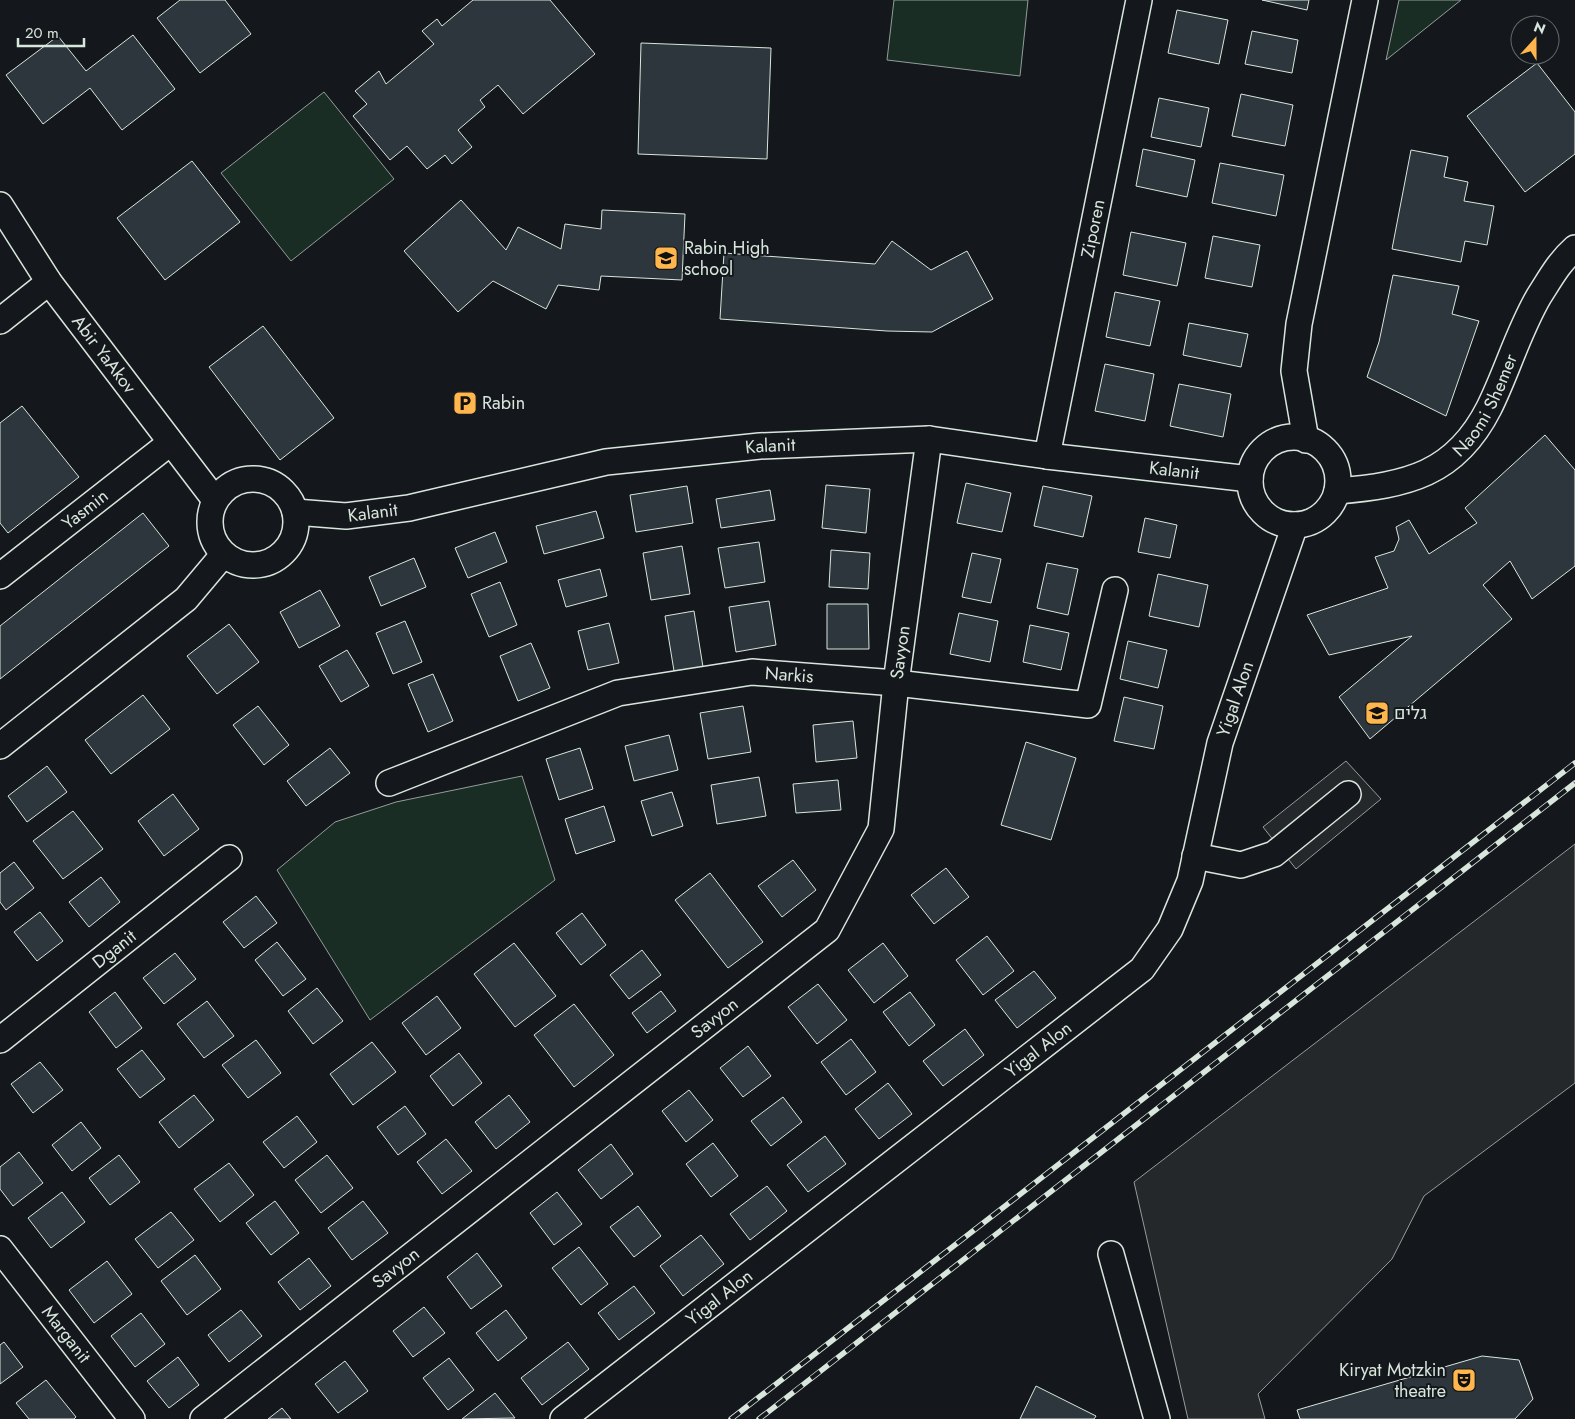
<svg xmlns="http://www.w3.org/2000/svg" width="1575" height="1419" viewBox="0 0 1575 1419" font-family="Jost,Heebo,sans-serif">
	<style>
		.green { fill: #1a2d24; stroke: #939e99 }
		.parking { fill: #24282b; stroke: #939e99 }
		.building { fill: #2c363c; stroke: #d8e6dc }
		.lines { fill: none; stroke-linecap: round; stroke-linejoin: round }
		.minor-casing { stroke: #d8e6dc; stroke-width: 28 }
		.minor { stroke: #14181c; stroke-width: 25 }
		.rail-casing { stroke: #d8e6dc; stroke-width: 5.5 }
		.rail { stroke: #14181c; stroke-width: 4; stroke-dasharray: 11; stroke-linecap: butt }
		.labels { text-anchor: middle; stroke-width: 4; stroke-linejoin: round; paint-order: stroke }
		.street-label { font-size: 18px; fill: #d8e6dc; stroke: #14181c }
		.poi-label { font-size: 18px; fill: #d8e6dc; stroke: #14181c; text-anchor: start }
	</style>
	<rect width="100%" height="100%" fill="#14181c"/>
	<path class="green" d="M894 0H1028L1020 76 887 60Z
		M1399 0H1461L1386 60Z
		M324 92 394 179 291 261 221 173Z
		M522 776 555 880 370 1020 277 870 335 822 396 802Z"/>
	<path class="parking" d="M1346 761 1381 799 1296 869 1263 827Z
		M1575 844V1083L1424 1196 1392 1259 1258 1394 1265 1419H1188L1134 1182Z"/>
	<path class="building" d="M180 0H225L251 34 200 73 157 18Z
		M473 0H550L595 54 523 114 498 85 480 100 485 107 458 130 472 147 452 164 445 155 427 169 407 146 390 160 353 116 367 104 355 91 379 71 386 84 434 44 422 31 437 19 442 26Z
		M1262 0H1309L1307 10Z
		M1177 10 1228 20 1219 64 1168 53Z
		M1252 31 1298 40 1292 73 1245 64Z
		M133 35 175 89 122 130 90 88 43 124 6 75 58 36 86 71Z
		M641 43 771 48 767 159 638 154Z
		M1537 63 1575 112V154L1525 192 1467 116Z
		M1241 94 1293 105 1285 146 1232 136Z
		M1159 98 1209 108 1201 147 1151 137Z
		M1143 149 1195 160 1187 197 1136 186Z
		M1411 150 1448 157 1444 177 1468 182 1464 201 1494 206 1487 245 1465 241 1461 262 1392 249Z
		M192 161 240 222 165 280 117 218Z
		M1220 163 1284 175 1276 216 1212 203Z
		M461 200 506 250 518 227 561 249 565 224 601 229 602 210 685 214 682 280 601 276 599 290 558 285 546 309 493 281 458 312 404 251Z
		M1131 232 1186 243 1177 286 1123 275Z
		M1213 236 1260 245 1252 287 1205 278Z
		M892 241 931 270 967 251 993 299 932 332 887 331 720 319 724 253 875 264Z
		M1393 275 1459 286 1452 314 1479 321 1446 416 1367 377 1379 342Z
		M1115 292 1160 301 1150 346 1106 337Z
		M1189 323 1248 334 1241 367 1183 355Z
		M263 326 334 418 280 460 209 367Z
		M1105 364 1154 374 1145 421 1095 411Z
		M1179 384 1231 394 1223 437 1170 426Z
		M22 406 79 477 8 533 0 523V423Z
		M1545 435 1575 470V566L1532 599 1510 561 1483 585 1512 619 1370 739 1339 697 1412 636 1329 655 1307 615 1388 588 1375 557 1394 551 1399 539 1396 527 1409 520 1429 554 1477 523 1465 508Z
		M966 483 1011 493 1002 532 957 523Z
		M826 485 870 489 866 533 822 528Z
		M687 486 693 523 636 532 630 495Z
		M1043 486 1092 496 1083 537 1034 526Z
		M770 490 775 520 721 528 716 499Z
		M596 511 604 538 544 554 536 526Z
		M143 513 169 546 0 679V626Z
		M1145 518 1177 525 1170 558 1138 552Z
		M495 532 507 562 468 578 455 548Z
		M759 542 765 582 725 588 718 548Z
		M682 546 690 594 651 600 643 553Z
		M831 550 870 553 868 589 829 587Z
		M972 553 1001 559 991 603 962 597Z
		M414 558 426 587 381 606 369 577Z
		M1047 563 1078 569 1068 615 1037 608Z
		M600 569 607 596 566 607 558 580Z
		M1158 574 1208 585 1199 627 1149 616Z
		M500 582 517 625 489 637 471 594Z
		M320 590 340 626 299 648 280 612Z
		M769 601 776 645 736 652 729 607Z
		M827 604H868L869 649H827Z
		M694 611 703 667 674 671 665 616Z
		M959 613 998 621 990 662 950 654Z
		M405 621 422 662 393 674 376 633Z
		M609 623 619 663 588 670 578 631Z
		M229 624 259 662 217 694 187 656Z
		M1030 625 1069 633 1061 670 1023 662Z
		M1128 641 1167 650 1158 688 1120 679Z
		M531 643 550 688 518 701 500 656Z
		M347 650 369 686 341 702 319 666Z
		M433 674 453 721 428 732 408 684Z
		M143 695 170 729 111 774 85 740Z
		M1124 697 1163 706 1154 749 1114 741Z
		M258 706 289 745 264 765 233 725Z
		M743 706 751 752 708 759 700 713Z
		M853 721 857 758 816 762 813 725Z
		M669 735 678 770 634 781 625 746Z
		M1026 742 1076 758 1051 840 1001 825Z
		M330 748 350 773 306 806 287 781Z
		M580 748 593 789 559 800 546 759Z
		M47 766 67 792 27 822 8 796Z
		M759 777 766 816 717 824 711 785Z
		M838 780 841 810 796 813 793 784Z
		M672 792 683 826 652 836 641 801Z
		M173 794 199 829 164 856 138 821Z
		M604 806 615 841 576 854 565 819Z
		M73 811 103 849 63 879 33 841Z
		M793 860 816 890 782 917 758 886Z
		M14 862 34 888 6 910 0 902V873Z
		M946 868 969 897 934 924 911 895Z
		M710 873 763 942 728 968 675 900Z
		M101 877 120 902 89 927 69 902Z
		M256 896 277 923 244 948 223 922Z
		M40 912 63 941 37 961 14 932Z
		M582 913 606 945 581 965 556 933Z
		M987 936 1014 971 983 995 956 960Z
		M277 942 306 979 283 996 255 960Z
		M514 943 556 996 515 1027 474 974Z
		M883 943 908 976 874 1003 848 970Z
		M642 950 661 975 629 999 610 975Z
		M175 953 196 979 164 1004 143 978Z
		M1034 971 1056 998 1017 1028 995 1000Z
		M818 984 847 1020 817 1044 788 1007Z
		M317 988 343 1021 313 1044 288 1011Z
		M661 991 676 1011 647 1033 632 1013Z
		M115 992 142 1028 116 1048 89 1012Z
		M910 992 935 1025 909 1046 883 1012Z
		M437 996 461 1028 426 1055 402 1023Z
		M207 1001 234 1036 204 1058 177 1024Z
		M574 1004 614 1055 574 1087 534 1035Z
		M965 1029 984 1055 943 1086 923 1061Z
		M851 1039 876 1072 846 1095 821 1062Z
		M256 1040 281 1073 248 1098 222 1065Z
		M372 1042 396 1072 353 1105 330 1074Z
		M748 1046 771 1076 743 1097 720 1068Z
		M142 1050 165 1079 140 1098 117 1069Z
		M459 1053 482 1083 453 1106 430 1076Z
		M40 1062 63 1090 33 1113 11 1084Z
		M888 1083 912 1114 879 1139 855 1109Z
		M689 1090 713 1120 686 1142 662 1111Z
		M194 1095 214 1120 179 1148 159 1122Z
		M509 1095 530 1122 496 1149 475 1122Z
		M783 1097 802 1122 771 1146 751 1121Z
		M405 1106 426 1134 398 1155 377 1127Z
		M297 1116 317 1142 284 1168 263 1142Z
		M81 1122 101 1148 72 1171 52 1145Z
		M825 1136 846 1164 808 1192 787 1165Z
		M446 1139 472 1171 442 1194 417 1162Z
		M713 1143 738 1176 711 1197 686 1164Z
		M611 1144 633 1174 601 1199 578 1170Z
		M19 1152 43 1183 13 1206 0 1189V1167Z
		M119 1155 140 1182 110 1205 89 1178Z
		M327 1155 353 1188 321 1213 295 1180Z
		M229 1163 254 1195 220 1222 194 1189Z
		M767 1186 787 1211 750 1240 730 1214Z
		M62 1192 85 1222 51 1248 28 1218Z
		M557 1192 582 1224 554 1245 530 1213Z
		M275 1201 299 1233 271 1255 246 1223Z
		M363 1201 388 1233 352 1260 328 1228Z
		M638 1206 661 1236 634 1257 610 1227Z
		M171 1212 194 1240 158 1268 135 1239Z
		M701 1235 724 1264 683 1296 660 1266Z
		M579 1247 608 1284 581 1305 552 1268Z
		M477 1253 502 1286 471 1309 447 1277Z
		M195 1255 221 1289 187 1315 161 1281Z
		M309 1258 331 1286 300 1310 278 1282Z
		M107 1261 132 1294 94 1323 69 1290Z
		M634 1286 655 1313 619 1340 598 1313Z
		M424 1307 445 1333 413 1357 393 1331Z
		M241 1310 262 1336 229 1362 208 1335Z
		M506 1310 527 1338 498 1361 476 1333Z
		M141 1313 165 1344 135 1367 111 1336Z
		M4 1342 23 1367 0 1384V1345Z
		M568 1342 589 1369 542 1405 521 1378Z
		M1482 1356 1519 1360 1533 1399 1515 1419H1300L1297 1410Z
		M178 1357 199 1385 169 1408 147 1381Z
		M449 1358 474 1390 448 1410 423 1378Z
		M345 1361 368 1391 338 1413 315 1384Z
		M46 1380 76 1417 74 1419H29L16 1403Z
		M1036 1386 1096 1416 1094 1419H1020Z
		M495 1393 515 1418 462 1419Z
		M282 1408 291 1419H268Z"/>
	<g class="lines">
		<g class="minor-casing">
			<g id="minor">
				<path id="s1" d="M0 205 49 282 215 500"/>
				<path d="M0 321 49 282"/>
				<circle cx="1294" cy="481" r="44"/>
				<path d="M1306 440 1294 371 1299 324 1365 0"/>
				<path id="s2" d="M1047 456 1139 0"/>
				<circle cx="253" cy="522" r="43"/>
				<path id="s3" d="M1337 491C1407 485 1455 475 1489 408 1507 372 1518 332 1539 296 1550 279 1559 262 1575 248"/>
				<path id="s4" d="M295 512 346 516 409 508 606 462 760 446 929 439 1047 456 1250 479"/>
				<path id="s5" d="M0 576 170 443"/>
				<path d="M0 746 186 599 223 555"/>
				<path id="s6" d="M389 783 618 693 752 672 896 683 1088 705 1115 590"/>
				<path d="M1195 856 1241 865 1274 854 1348 794"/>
				<path id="s7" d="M0 1040 229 858"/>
				<path id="s8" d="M0 1249 132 1419"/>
				<path d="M1111 1254 1157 1419"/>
				<path id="s9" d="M203 1419 827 930 881 829 896 683 929 439"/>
				<path id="s10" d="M563 1419 1142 969 1170 929 1190 881 1220 743 1295 525"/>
			</g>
		</g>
		<use href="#minor" class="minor"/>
		<g class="rail-casing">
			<path id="rail" d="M731 1419 1575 763
				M759 1419 1575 783"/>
		</g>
		<use href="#rail" class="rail"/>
	</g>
	<defs>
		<g id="school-square" transform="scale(1.25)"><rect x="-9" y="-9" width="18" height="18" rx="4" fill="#ffb74d" stroke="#14181c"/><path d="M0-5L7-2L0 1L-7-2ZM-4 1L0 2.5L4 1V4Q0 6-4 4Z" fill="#111"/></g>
		<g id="parking-square" transform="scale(1.25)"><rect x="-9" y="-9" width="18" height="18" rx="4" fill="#ffb74d" stroke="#14181c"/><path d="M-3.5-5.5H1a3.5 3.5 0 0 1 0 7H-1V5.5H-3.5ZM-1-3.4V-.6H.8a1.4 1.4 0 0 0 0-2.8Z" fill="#111"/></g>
		<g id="theatre-square" transform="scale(1.25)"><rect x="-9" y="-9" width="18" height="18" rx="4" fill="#ffb74d" stroke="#14181c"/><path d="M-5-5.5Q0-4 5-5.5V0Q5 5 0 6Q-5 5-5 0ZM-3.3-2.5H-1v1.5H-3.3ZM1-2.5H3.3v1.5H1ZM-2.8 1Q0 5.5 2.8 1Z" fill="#111"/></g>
	</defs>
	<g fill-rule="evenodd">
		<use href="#school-square" x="666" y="258"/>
		<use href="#parking-square" x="465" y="403"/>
		<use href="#school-square" x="1377" y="713"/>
		<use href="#theatre-square" x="1464" y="1380"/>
	</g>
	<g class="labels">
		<g class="street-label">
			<text dy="6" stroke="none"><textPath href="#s2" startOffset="232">Ziporen</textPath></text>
			<text dy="6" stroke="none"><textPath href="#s1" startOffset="182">Abir YaAkov</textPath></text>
			<text dy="6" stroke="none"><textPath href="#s3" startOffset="184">Naomi Shemer</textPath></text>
			<text dy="6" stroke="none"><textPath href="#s4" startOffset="482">Kalanit</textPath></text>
			<text dy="6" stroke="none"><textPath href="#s4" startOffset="888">Kalanit</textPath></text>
			<text dy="6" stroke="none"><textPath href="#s5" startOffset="108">Yasmin</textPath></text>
			<text dy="6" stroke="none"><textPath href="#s4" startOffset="78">Kalanit</textPath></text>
			<text dy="6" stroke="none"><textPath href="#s9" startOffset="1085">Savyon</textPath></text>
			<text dy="6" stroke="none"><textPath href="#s6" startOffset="419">Narkis</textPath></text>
			<text dy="6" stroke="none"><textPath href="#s10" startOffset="1022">Yigal Alon</textPath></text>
			<text dy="6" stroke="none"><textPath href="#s7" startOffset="146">Dganit</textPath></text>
			<text dy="6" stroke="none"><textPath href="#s9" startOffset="650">Savyon</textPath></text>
			<text dy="6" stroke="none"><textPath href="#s10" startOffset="602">Yigal Alon</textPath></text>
			<text dy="6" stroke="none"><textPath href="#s9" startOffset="245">Savyon</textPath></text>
			<text dy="6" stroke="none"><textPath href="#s10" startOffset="198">Yigal Alon</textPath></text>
			<text dy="6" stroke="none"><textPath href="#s8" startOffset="108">Marganit</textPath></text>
		</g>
		<g class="poi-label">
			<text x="684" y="254">Rabin High<tspan x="684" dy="21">school</tspan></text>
			<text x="482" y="409">Rabin</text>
			<text x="1394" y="719">גלים</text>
			<text x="1446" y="1376" text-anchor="end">Kiryat Motzkin<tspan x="1446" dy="21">theatre</tspan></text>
		</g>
	</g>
	<g transform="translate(1535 40) rotate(21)"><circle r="24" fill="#14181c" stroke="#626a69"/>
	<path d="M0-4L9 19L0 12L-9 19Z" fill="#ffb74d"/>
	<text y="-8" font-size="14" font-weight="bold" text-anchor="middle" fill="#d8e6dc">N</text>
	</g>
	<path d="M18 38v8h66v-8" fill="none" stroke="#d8e6dc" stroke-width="2.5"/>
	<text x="25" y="38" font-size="15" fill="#d8e6dc" stroke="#14181c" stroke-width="4" paint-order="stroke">20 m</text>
</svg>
